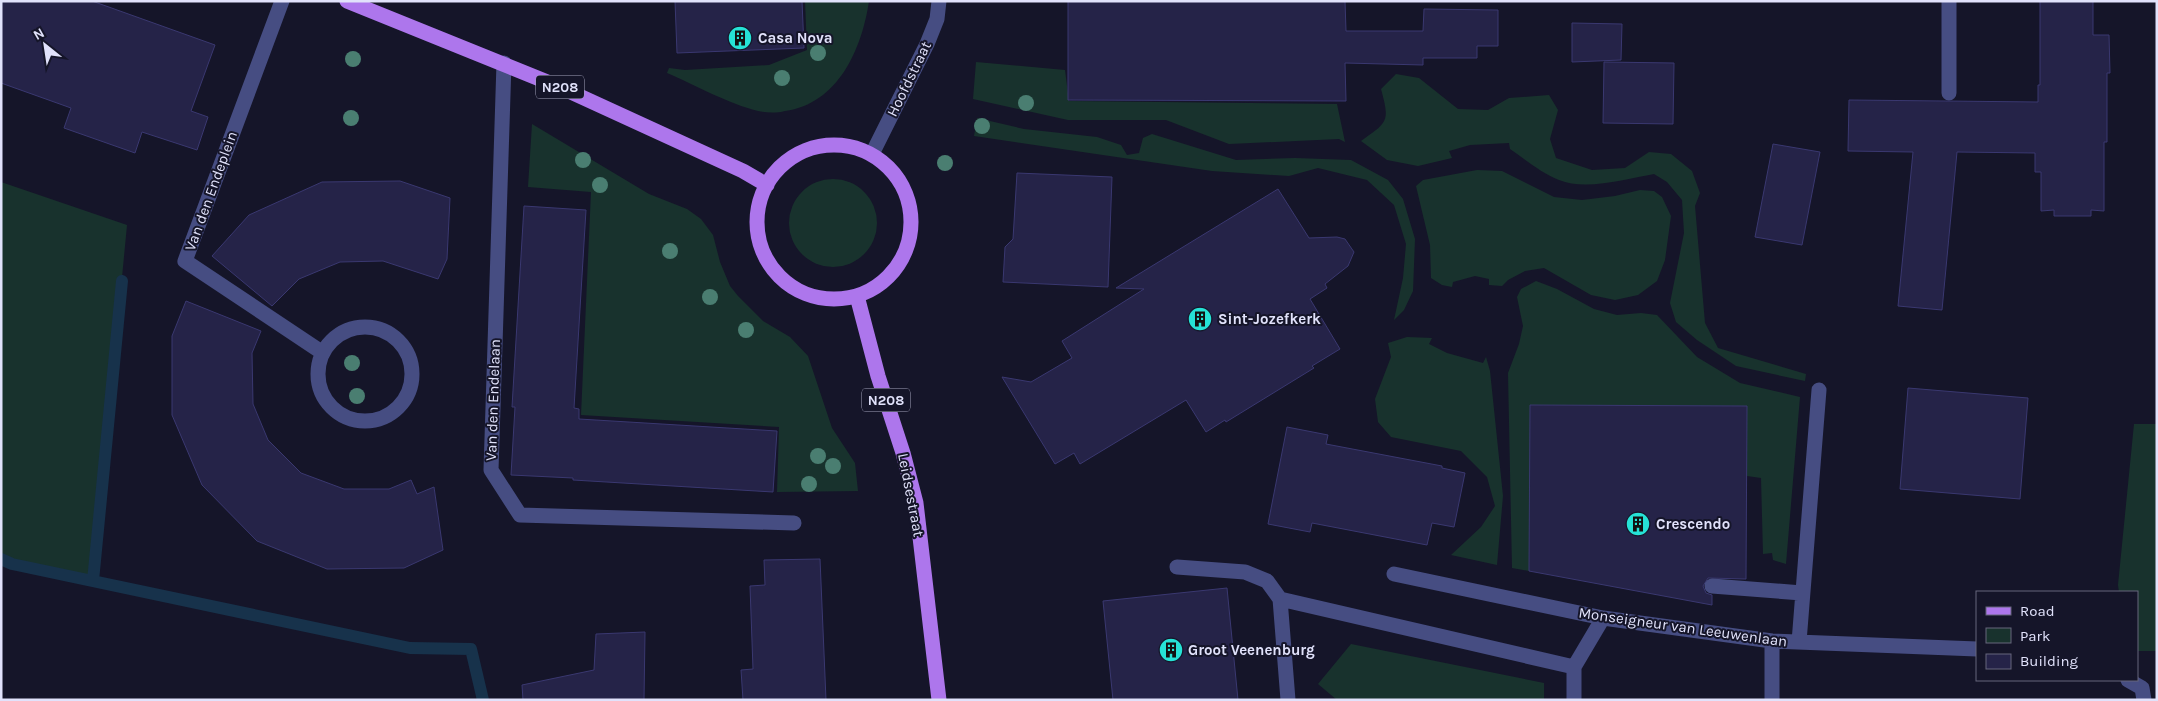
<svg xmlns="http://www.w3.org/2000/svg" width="2158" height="701" viewBox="0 0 2158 701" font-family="Karla,sans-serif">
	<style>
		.green { fill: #18322d }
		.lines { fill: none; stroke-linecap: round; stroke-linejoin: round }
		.stream { stroke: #17324b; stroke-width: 12 }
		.building { fill: #252348; stroke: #3a3870 }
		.minor { stroke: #464d82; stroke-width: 15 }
		.major { stroke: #ad76ec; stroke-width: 15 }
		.tree { fill: #4a7e71 }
		.labels { text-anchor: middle; stroke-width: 4; stroke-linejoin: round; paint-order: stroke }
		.shield { fill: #151529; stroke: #a4a4bc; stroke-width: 1 }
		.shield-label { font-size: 14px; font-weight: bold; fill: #e1e2fb }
		.poi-label { font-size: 15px; font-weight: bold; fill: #e1e2fb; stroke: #151529; text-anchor: start }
		.street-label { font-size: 15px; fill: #e1e2fb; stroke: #151529 }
	</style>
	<rect width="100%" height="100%" fill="#151529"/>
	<path class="green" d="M805 1H869C862 49 838 104 785 111 777 113 767 113 758 111 729 104 695 85 667 73L669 68 685 70 769 65 807 50Z
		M976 62 1065 70 1069 101 1337 104 1345 142 1339 139 1229 144 1166 120H1068L973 99Z
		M1396 74 1419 78 1458 109 1488 110 1509 98 1549 95 1558 110 1550 139 1556 158 1592 170 1625 168 1649 152 1671 154 1692 171 1700 193 1695 206 1705 323 1718 348 1806 374 1805 381 1736 366 1697 340 1676 322 1670 303 1684 233 1682 200 1667 182 1654 174C1627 179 1585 191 1559 180 1541 173 1525 159 1510 149L1509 143 1470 145 1449 151 1452 158 1418 166 1387 160 1361 141C1388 122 1390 122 1381 89Z
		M977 118 1024 129 1097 137 1121 145 1127 155 1139 153 1143 138 1152 134 1236 160 1295 158 1351 160 1388 180 1403 199 1415 239 1413 291 1404 310 1394 320 1403 278 1406 244 1394 205 1367 180 1318 168 1289 176 1212 171 974 136Z
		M532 124 649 194 687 209 701 219 713 235 720 262 730 286 738 296 763 321 790 337 808 356 832 428 855 463 858 491 777 492 779 427 581 415 591 192 528 187Z
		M1477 170 1502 171 1554 197 1582 200 1615 196 1640 190 1654 191 1662 197 1671 216 1665 260 1657 281 1638 295 1615 300 1591 295 1544 268 1525 271 1508 280 1502 286 1489 285V279L1475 276 1453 282 1452 287 1442 285 1431 278 1430 245 1416 186 1423 180Z
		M789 223a44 44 0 1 1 88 0a44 44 0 1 1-88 0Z
		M1 182 127 225 93 581 12 564 1 559Z
		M1536 281 1557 289 1594 309 1617 315 1641 313 1657 315 1697 357 1740 383 1800 397 1786 564 1773 560 1772 553 1763 554 1761 478 1747 476V407L1531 405 1529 571 1512 568 1508 373 1519 344 1523 326 1517 297 1521 289Z
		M1407 337 1432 338 1429 344 1447 353 1483 363 1486 357 1490 371 1503 496 1497 565 1451 555 1481 527 1495 506 1487 477 1461 451 1391 437 1378 422 1375 399 1391 357 1388 343Z
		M2134 424H2157V651H2137V592H2119L2118 585Z
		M1351 644 1544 683V700H1337L1318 684Z"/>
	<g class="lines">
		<path class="stream" d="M1 559 12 564 410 648 471 649 483 700
			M93 581 122 281"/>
	</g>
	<path class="building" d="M1 1H92L215 45 191 111 208 117 197 150 142 132 135 153 64 128 71 108 1 83Z
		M675 1H802L804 48 677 53Z
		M1068 1H1345L1346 31H1423L1424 9 1498 10V46H1477V58H1423V65L1345 63 1346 101 1068 100Z
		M2040 1H2093V35H2109L2110 73H2107V142H2104V211L2091 210V216H2054V210L2041 211V172H2035V153L1957 152 1942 310 1898 306 1913 152 1848 151 1849 100 2038 102V85H2040Z
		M1572 23 1622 24 1621 60 1572 62Z
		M1604 62 1674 63 1673 124 1603 123Z
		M1773 144 1820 152 1802 245 1755 237Z
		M1017 173 1112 177 1108 287 1003 282 1005 247 1013 239Z
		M400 181 450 198 447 259 438 279 383 261 340 262 299 279 272 306 212 256 249 215 322 182Z
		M1278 189 1309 238 1337 237 1345 239 1354 252 1348 266 1325 284 1327 288 1310 299 1340 349 1312 366 1314 368 1226 422 1225 420 1206 432 1186 400 1080 464 1074 453 1055 464 1002 377 1031 382 1072 358 1062 341 1144 289 1116 288Z
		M524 206 586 210 574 408 579 409V419L777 431 773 492 573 480V478L511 475 515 407H512Z
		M186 301 261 331 252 353 253 404 268 440 301 473 344 489H389L411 480 417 494 434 487 443 550 404 568 327 569 257 541 202 485 172 415V336Z
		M1908 388 2028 398 2020 499 1900 489Z
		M1530 405 1747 406 1746 579 1708 578 1703 586 1706 593 1712 595V605L1529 571Z
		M1287 427 1328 435 1326 444 1442 466V468L1465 473 1454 527 1432 523 1427 545 1312 523 1310 532 1268 524Z
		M820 559 826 700H743L741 670 753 669 750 586 765 585 764 560Z
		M1227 588 1238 700H1113L1103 601Z
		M645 632 644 700H523L522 685 594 670 596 634Z"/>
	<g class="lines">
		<path class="minor" d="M282 1 185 261 323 353
			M504 63 491 470 520 515 794 523
			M1949 93V1
			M872 154 927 44 937 19 939 1
			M318 374a47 47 0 1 1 94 0a47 47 0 1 1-94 0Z
			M1177 567 1245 572 1267 581 1280 599
			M1394 574 1603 618 1772 641 1977 649
			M1712 586 1802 593
			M1772 641V700
			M1799 642 1819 390
			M2128 680 2142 688 2144 700
			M1288 700 1280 599 1574 667
			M1574 700V667L1603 618"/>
		<path class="major" d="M347 1 562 88 743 171 767 185
			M757 222a77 77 0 1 1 154 0a77 77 0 1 1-154 0Z
			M857 296 878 376 903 453 916 503 939 700"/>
	</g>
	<g class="tree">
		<circle cx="818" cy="53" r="8"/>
		<circle cx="353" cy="59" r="8"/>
		<circle cx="782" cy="78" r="8"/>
		<circle cx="1026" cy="103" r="8"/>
		<circle cx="351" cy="118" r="8"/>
		<circle cx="982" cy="126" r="8"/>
		<circle cx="583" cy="160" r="8"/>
		<circle cx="945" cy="163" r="8"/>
		<circle cx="600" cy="185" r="8"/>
		<circle cx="670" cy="251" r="8"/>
		<circle cx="710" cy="297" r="8"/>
		<circle cx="746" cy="330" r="8"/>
		<circle cx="352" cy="363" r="8"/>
		<circle cx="357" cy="396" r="8"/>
		<circle cx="818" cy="456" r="8"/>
		<circle cx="833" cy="466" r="8"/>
		<circle cx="809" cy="484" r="8"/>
	</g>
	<defs>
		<g id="building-disc" transform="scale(1.25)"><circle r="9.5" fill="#26e2d6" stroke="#151529"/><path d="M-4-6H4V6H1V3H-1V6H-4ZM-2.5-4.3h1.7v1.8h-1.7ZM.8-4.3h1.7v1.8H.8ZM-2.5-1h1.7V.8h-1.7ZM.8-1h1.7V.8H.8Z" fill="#111"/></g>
	</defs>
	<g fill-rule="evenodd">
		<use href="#building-disc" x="740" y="38"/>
		<use href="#building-disc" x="1200" y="319"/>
		<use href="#building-disc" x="1638" y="524"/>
		<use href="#building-disc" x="1171" y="650"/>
	</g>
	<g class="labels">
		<g class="shield">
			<rect x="536" y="75.5" width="48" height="23" rx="4"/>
			<rect x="862" y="388.5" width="48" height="23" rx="4"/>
		</g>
		<g class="shield-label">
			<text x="560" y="92">N208</text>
			<text x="886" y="405">N208</text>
		</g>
		<g class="poi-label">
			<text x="758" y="43">Casa Nova</text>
			<text x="1218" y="324">Sint-Jozefkerk</text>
			<text x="1656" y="529">Crescendo</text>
			<text x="1188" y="655">Groot Veenenburg</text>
		</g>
		<g class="street-label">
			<text transform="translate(909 79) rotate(-64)" y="5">Hoofdstraat</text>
			<text transform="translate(211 191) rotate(-70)" y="5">Van den Endeplein</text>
			<text transform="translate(493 400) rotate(-88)" y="5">Van den Endelaan</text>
			<text transform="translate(911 495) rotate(79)" y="5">Leidsestraat</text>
			<text transform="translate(1683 627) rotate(8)" y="5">Monseigneur van Leeuwenlaan</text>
		</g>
	</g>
	<rect width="2158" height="701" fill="none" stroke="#e1e2fb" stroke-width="5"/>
	<rect x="1976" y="591" width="162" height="90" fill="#151529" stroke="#67677d"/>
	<rect x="1986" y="607" width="25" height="8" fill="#ad76ec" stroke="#67677d"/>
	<text x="2020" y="616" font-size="15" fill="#e1e2fb">Road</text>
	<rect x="1986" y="628" width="25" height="15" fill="#18322d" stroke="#67677d"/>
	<text x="2020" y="641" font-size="15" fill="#e1e2fb">Park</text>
	<rect x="1986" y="654" width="25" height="15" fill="#252348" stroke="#67677d"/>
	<text x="2020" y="666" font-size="15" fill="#e1e2fb">Building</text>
	<g transform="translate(45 45) rotate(330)" stroke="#151529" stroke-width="4" paint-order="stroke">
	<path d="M0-4L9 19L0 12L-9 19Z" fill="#e1e2fb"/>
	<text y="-8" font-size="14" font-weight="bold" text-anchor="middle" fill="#e1e2fb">N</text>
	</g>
</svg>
